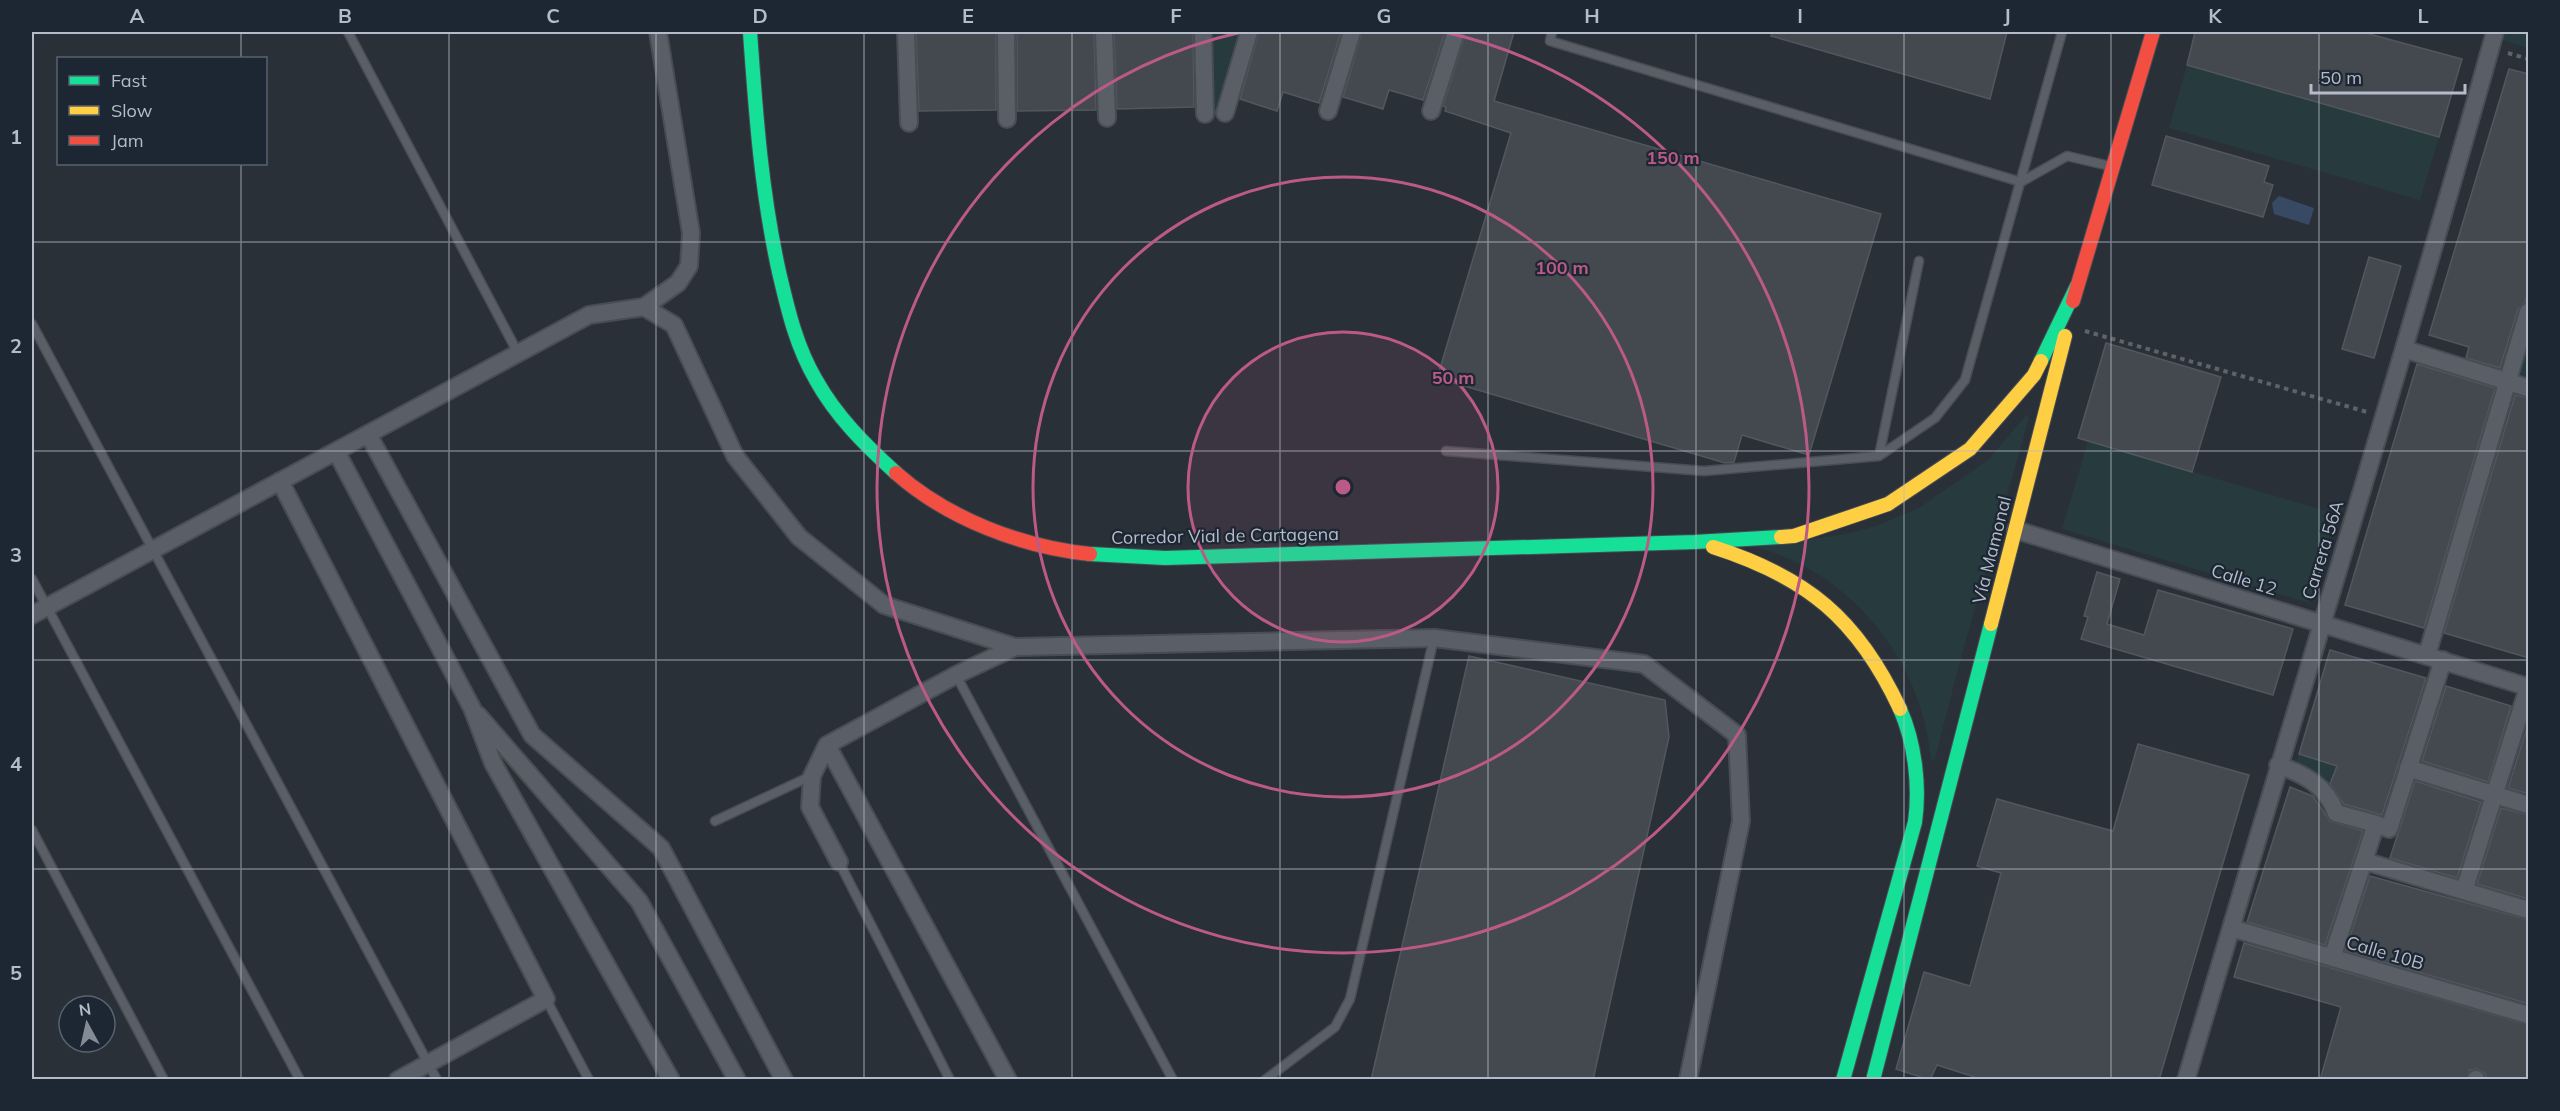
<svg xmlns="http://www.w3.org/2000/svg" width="2560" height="1111" viewBox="0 0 2560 1111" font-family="Mulish,sans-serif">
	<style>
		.green { fill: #273a3e }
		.water { fill: #384963 }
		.building { fill: #444950; stroke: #52575f; stroke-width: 1.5 }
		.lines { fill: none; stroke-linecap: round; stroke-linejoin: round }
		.lane-casing { stroke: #484c53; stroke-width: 11 }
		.street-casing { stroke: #484c53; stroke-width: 20 }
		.fast-casing { stroke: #484c55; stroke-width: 16 }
		.slow-casing { stroke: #484c55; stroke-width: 16 }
		.jam-casing { stroke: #484c55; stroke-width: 16 }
		.path { stroke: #5d636a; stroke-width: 4; stroke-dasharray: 4.5 4.5; stroke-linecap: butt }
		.lane { stroke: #5a5e66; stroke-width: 8 }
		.street { stroke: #5a5e66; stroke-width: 16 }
		.fast { stroke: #16e098; stroke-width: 14 }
		.slow { stroke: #ffcf43; stroke-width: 14 }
		.jam { stroke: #f24e42; stroke-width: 14 }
		.grid { fill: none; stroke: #b4bcc9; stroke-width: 1.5; stroke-opacity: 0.55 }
		.ring { fill: none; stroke: #bc5a87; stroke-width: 3 }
		.labels { text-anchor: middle; stroke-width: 4.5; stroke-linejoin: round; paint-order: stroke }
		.street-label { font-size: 18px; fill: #b4bcc9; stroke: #1d2633 }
		.centre { fill: #bc5a87; stroke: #1d2633; stroke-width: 3 }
		.ring-label { font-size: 18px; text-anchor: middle; font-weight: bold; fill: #bc5a87; stroke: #1d2633; stroke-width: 4.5; stroke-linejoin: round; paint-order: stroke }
		.neatline { fill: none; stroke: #b4bcc9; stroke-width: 2 }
		.grid-label { font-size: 20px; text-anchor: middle; font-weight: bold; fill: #b4bcc9 }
	</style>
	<rect width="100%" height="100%" fill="#2a3038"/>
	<path class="green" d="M1211 32H1241L1219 113 1211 114Z
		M2505 32H2528V48L2503 40Z
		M2187 65 2439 137 2420 200 2169 128Z
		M2528 332V383L2515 379Z
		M2026 415 2029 418 1959 665 1935 759 1931 760C1923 662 1851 571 1755 547L1846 534 1876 526 1919 508 1988 460Z
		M2088 441 2336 514 2309 603 2062 529Z
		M2299 754 2346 769 2333 776 2330 786 2296 765Z"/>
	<path class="water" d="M2279 196 2314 208 2309 225 2274 214 2272 203Z"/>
	<path class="building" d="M916 32H996V110L919 111Z
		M1017 32H1094L1096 110 1017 111Z
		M1114 32H1193L1194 107 1117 109Z
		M1259 32H1341L1319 103 1283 92 1277 111 1240 99Z
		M1362 32H1445L1423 100 1389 90 1383 109 1343 97Z
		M1466 32H1514L1494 101 1881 214 1809 455 1742 435 1734 462 1725 463 1437 378 1511 133 1445 111 1446 107 1443 106Z
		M1772 32H2007L1990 99 1771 36Z
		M2195 32H2362L2462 59 2439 137 2187 65Z
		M2509 69 2529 74V290L2525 302 2518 309 2500 368 2466 358 2469 347 2429 335Z
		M2166 136 2269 166 2264 182 2273 185 2263 217 2152 185Z
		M2369 257 2401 266 2374 358 2342 349Z
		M2106 343 2221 377 2192 472 2078 438Z
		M2417 364 2495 388 2424 628 2345 605Z
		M2515 395 2529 398V658L2444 633Z
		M2097 572 2120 579 2107 624 2144 635 2158 590 2293 629 2273 695 2081 639 2088 617 2084 616Z
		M2330 650 2426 678 2382 815 2344 804 2330 784 2337 766 2299 754Z
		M1469 656 1665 700 1669 737 1593 1080H1371Z
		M2446 686 2511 706 2488 782 2422 761Z
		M2529 721V794L2508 788Z
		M2138 744 2249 775 2159 1080H1984L1937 1065 1930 1080 1896 1069 1924 972 1970 986 2001 873 1977 866 1997 799 2113 831Z
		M2415 781 2481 802 2457 878 2390 858Z
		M2290 787 2313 796 2330 821 2363 831 2325 945 2247 922Z
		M2501 808 2529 815V899L2477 884Z
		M2370 876 2529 920V1004L2345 951Z
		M2244 943 2529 1025V1080H2487L2485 1073 2477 1069 2470 1070 2466 1080H2320L2341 1007 2234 977Z"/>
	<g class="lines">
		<g class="lane-casing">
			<path id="lane" d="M348 32 518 353
				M1552 32 1550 41 2021 182 2067 156 2110 166
				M32 324 437 1080
				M1446 451 1704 471 1879 456 1935 418 1965 380 2062 32
				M1879 456 1919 261
				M32 579 300 1080
				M956 675 1173 1080
				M715 821 811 776
				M32 830 164 1080
				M839 862 950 1080
				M546 999 589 1080
				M1265 1080 1335 1027 1350 999 1434 638"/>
		</g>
		<g class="street-casing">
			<path id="street" d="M906 32 909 123
				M1006 32 1007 119
				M1104 32 1107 118
				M1203 32 1205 114
				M1328 111 1352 32
				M1431 111 1456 32
				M1225 113 1249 32
				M644 307 678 283 689 266 691 233 658 32
				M2404 349 2528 388
				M368 434 532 735 661 848 784 1080
				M336 451 472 708 493 763 671 1080
				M280 481 546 999 398 1080
				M2016 530 2528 687
				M32 615 589 315 644 307 674 325 735 456 799 537 884 605 1015 647
				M2427 655 2528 312
				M478 715 639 901 737 1080
				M827 745 1008 1080
				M2278 765C2304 774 2327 786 2336 813L2376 824
				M2408 768 2528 805
				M2364 861 2528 910
				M839 862 810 807 812 776 827 745 956 675 1015 647 1434 638 1644 664 1737 735 1741 821 1688 1080
				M2464 891 2528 688
				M2231 928 2528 1015
				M2332 958 2376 824 2389 829 2443 660
				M2186 1080C2289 730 2397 382 2495 32
				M2476 1080V1079"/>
		</g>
		<g class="fast-casing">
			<path id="fast" d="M750 32C756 115 761 190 779 272 788 310 796 346 816 380 836 416 865 445 896 473
				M2041 361 2077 286
				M1090 554 1165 558 1695 542 1781 537
				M1843 1080 1915 822C1920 786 1915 743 1900 709
				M1873 1080 1991 624"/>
		</g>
		<g class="slow-casing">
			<path id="slow" d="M1781 537 1794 536 1888 504 1970 449 2034 375 2041 361
				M1713 547C1807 577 1858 619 1900 709
				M1991 624 2065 336"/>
		</g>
		<g class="jam-casing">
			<path id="jam" d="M2073 301 2153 32
				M896 473C948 519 1022 547 1090 554"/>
		</g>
		<path class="path" d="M2508 53 2528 59
			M2085 331 2367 412"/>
		<use href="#lane" class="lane"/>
		<use href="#street" class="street"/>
		<use href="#fast" class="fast"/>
		<use href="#slow" class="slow"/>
		<use href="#jam" class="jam"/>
	</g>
	<path class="grid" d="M241 32V58M449 32V1080M656 32V1080M864 32V1080M1072 32V1080M1280 32V1080M1488 32V1080M1696 32V1080M1904 32V1080M2111 32V1080M2319 32V1080M241 164V1080M32 242H2528M32 451H2528M32 660H2528M32 869H2528"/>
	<circle cx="1343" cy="487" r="155" fill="#bc5a87" fill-opacity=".12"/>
	<g class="ring">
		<circle cx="1343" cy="487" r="155"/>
		<circle cx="1343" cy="487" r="310"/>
		<path d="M1444 32A466 466 0 1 1 1242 32"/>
	</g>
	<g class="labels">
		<g class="street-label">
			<text transform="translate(1225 536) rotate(-1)" y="6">Corredor Vial de Cartagena</text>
			<text transform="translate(1992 550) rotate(-76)" y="6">Vía Mamonal</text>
			<text transform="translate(2323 550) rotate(-73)" y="6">Carrera 56A</text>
			<text transform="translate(2244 580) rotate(17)" y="6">Calle 12</text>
			<text transform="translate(2385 953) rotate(16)" y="6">Calle 10B</text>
		</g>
	</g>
	<circle cx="1343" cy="487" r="9" class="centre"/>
	<g class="ring-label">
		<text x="1673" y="164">150 m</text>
		<text x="1562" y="274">100 m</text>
		<text x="1453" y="384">50 m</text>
	</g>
	<rect width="2560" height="1111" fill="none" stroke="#1d2633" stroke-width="66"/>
	<rect x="57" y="57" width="210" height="108" fill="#1d2633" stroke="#59626f" stroke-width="1.5"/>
	<rect x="69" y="76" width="30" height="9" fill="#16e098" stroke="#59626f" stroke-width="1.5"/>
	<text x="111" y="87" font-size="18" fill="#b4bcc9">Fast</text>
	<rect x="69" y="106" width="30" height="9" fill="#ffcf43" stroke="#59626f" stroke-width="1.5"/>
	<text x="111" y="117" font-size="18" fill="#b4bcc9">Slow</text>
	<rect x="69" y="136" width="30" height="9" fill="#f24e42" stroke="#59626f" stroke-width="1.5"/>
	<text x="111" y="147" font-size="18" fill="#b4bcc9">Jam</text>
	<g transform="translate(87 1024) rotate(352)"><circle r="28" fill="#1d2633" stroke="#59626f" stroke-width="1.5"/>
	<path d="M0-4.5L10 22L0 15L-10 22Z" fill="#848b96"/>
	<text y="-9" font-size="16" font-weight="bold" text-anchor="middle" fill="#b4bcc9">N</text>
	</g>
	<path d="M2311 84v9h154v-9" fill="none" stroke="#b4bcc9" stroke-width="3"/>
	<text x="2320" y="84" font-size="18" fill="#b4bcc9" stroke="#1d2633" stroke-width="4.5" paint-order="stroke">50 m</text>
	<rect x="33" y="33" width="2494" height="1045" class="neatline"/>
	<g class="grid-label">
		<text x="137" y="23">A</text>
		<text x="345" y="23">B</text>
		<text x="553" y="23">C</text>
		<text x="760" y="23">D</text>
		<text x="968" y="23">E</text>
		<text x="1176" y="23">F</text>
		<text x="1384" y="23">G</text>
		<text x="1592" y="23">H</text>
		<text x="1800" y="23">I</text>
		<text x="2007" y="23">J</text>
		<text x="2215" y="23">K</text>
		<text x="2423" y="23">L</text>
		<text x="16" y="144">1</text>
		<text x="16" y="353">2</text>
		<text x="16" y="562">3</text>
		<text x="16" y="771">4</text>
		<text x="16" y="980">5</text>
	</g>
</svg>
